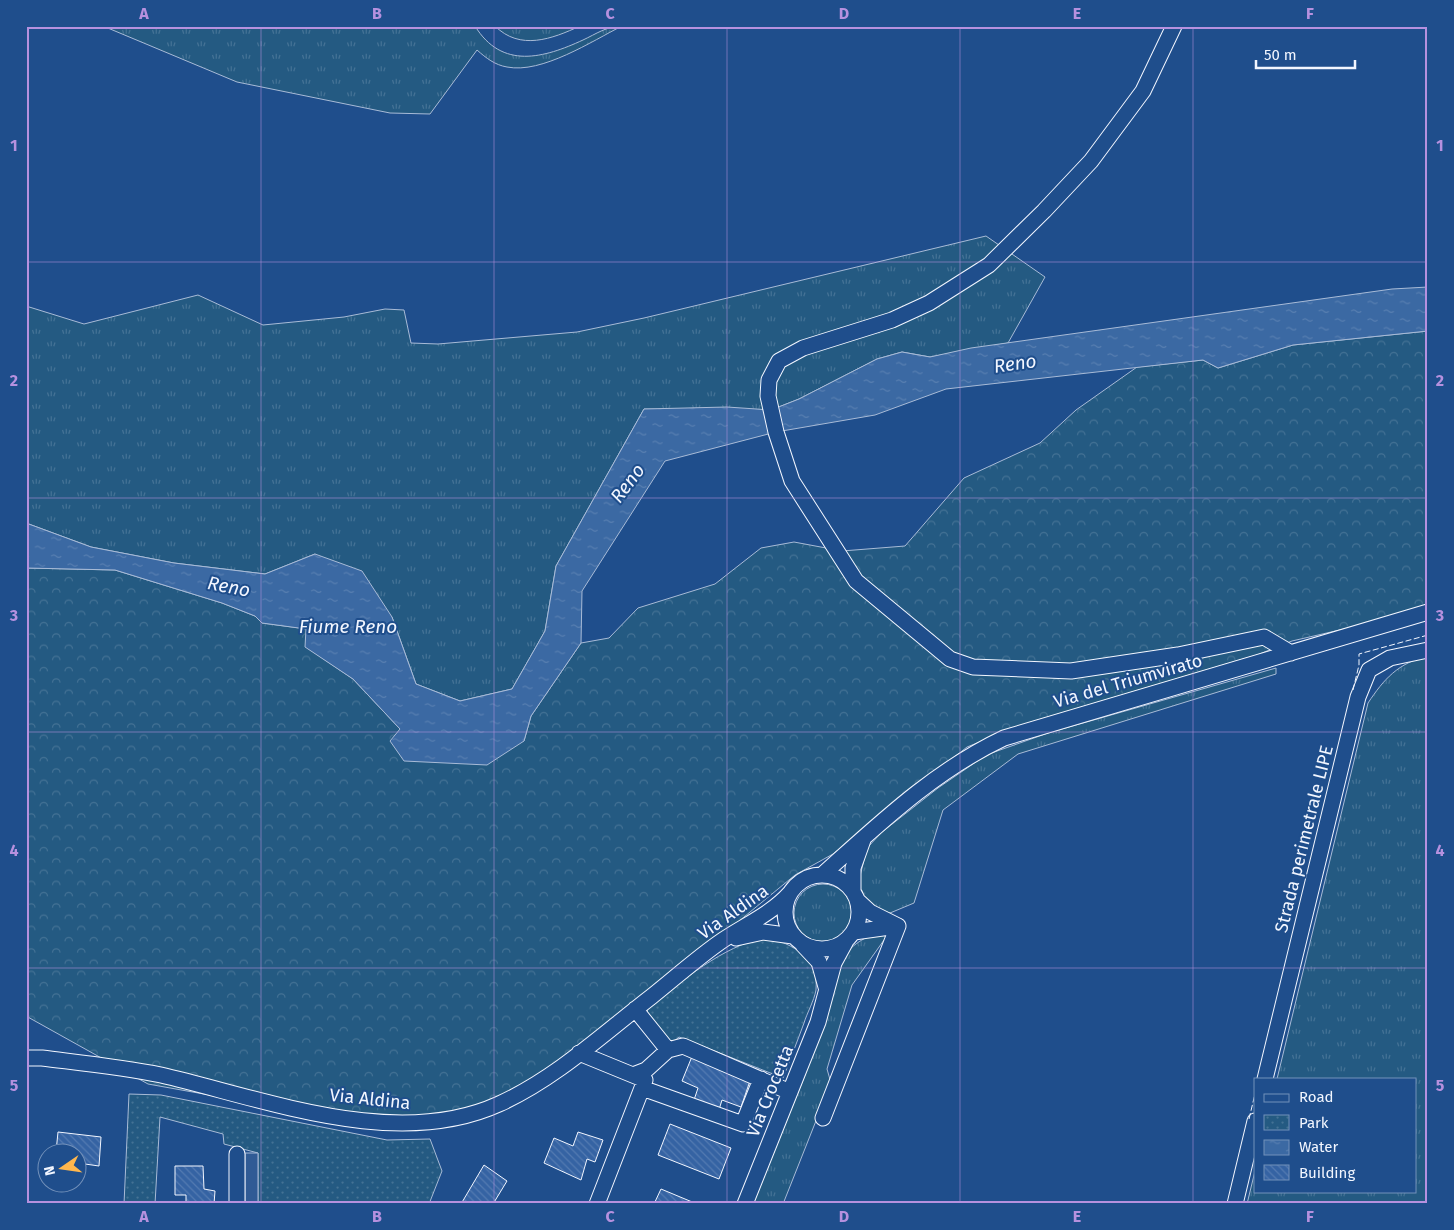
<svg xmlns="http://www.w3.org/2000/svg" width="1454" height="1230" viewBox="0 0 1454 1230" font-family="'Fira Sans',sans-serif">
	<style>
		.grass { fill: url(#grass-tufts); stroke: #a8bbd7 }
		.forest { fill: url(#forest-crowns); stroke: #a8bbd7 }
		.park { fill: url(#park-dots); stroke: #a8bbd7 }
		.parking { fill: #305b95; stroke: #a8bbd7 }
		.water { fill: url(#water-ripples); stroke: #a8bbd7 }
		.building { fill: url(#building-back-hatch); stroke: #f2f6ff }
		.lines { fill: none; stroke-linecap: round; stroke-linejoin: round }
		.minor-casing { stroke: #f2f6ff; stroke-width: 17 }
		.minor { stroke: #1f4e8c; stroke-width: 15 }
		.fence { stroke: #f2f6ff; stroke-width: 1; stroke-dasharray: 6 2.5; stroke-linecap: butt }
		.grid { fill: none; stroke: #b691df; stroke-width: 1; stroke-opacity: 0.55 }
		.labels { text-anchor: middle; stroke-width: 4; stroke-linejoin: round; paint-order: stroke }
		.street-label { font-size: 18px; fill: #f2f6ff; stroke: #1f4e8c }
		.water-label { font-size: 19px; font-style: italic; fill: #f2f6ff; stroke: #1f4e8c }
		.neatline { fill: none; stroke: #b691df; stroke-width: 2 }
		.grid-label { font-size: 16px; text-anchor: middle; font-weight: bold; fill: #b691df }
	</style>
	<defs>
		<pattern id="grass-tufts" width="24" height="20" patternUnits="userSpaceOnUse" patternTransform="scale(1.25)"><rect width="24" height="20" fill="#245a82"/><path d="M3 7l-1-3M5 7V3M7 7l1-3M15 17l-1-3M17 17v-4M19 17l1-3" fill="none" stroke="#447295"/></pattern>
		<pattern id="forest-crowns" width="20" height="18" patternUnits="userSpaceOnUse" patternTransform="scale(1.25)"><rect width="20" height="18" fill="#245a82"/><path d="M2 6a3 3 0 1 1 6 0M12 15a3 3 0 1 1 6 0" fill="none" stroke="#447295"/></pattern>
		<pattern id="park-dots" width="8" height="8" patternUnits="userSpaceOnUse" patternTransform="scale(1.25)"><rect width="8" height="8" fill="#245a82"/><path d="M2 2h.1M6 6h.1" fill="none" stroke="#447295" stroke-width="1.8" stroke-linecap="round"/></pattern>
		<pattern id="water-ripples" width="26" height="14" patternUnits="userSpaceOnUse" patternTransform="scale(1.25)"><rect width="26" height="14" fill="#3b69a3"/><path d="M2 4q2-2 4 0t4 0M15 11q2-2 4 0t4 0" fill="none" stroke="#587fb1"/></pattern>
		<pattern id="building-back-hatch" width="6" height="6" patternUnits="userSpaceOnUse" patternTransform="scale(1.25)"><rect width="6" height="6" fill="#3563a3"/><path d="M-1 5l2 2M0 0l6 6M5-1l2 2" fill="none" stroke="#537ab1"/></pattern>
	</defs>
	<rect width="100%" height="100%" fill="#1f4e8c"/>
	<path class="grass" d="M103 26H475C502 70 544 58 583 40 596 34 607 26 622 26 592 41 542 74 507 67 495 65 486 58 477 50L430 114 390 113 237 82Z
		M495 26H580C552 39 520 51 495 26Z
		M986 236 1045 277 1008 343 930 357 902 352 877 359 799 399 771 410 644 409 556 566 545 631 512 689 460 701 416 684 392 617 315 554 265 574 174 563 91 547 26 523V306L84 324 198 295 263 325 344 317 385 309 404 310 411 343 438 344 577 332 644 318Z
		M1428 656V1204H1247L1255 1171V1191H1415V1079H1277L1368 703C1384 679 1398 663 1428 656Z
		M1276 668V674L1018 754 943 810 914 903 890 913 868 907 858 884 867 848 882 832 938 788 986 755 1048 733Z
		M794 913a29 29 0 1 1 58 0a29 29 0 1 1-58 0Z
		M889 933 852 985 827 1069 831 1083 783 1204H753L805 1075 840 959C856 942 866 934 889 933Z"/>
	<path class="forest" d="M1428 331V605L1370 623 1292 641 1257 655 1028 723 967 747 833 854 795 875 665 982 491 1114 343 1119 148 1084 26 1016V568L115 570 222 603 255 616 262 623 307 629 306 647 353 679 400 729 524 741 531 716 581 643 609 638 638 608 715 584 761 548 794 542 842 551 905 546 964 478 1040 443 1076 410 1137 367 1203 360 1218 368 1293 345Z"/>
	<path class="park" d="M766 937C793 944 819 958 816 990 814 1001 807 1013 804 1023 797 1042 790 1060 783 1078L679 1037 671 1044 646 1018 648 1007C684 980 721 947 766 937Z
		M129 1094 161 1095 387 1140 430 1139 442 1171 429 1204H258V1153L224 1144 223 1134 160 1117 155 1204H124Z"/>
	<path class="parking" d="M245 1153H258V1204H245Z"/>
	<path class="water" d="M1428 287V331L1293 345 1218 368 1203 360 946 389 875 415 776 432 665 461 582 591 581 643 531 716 524 741 487 765 404 761 390 741 400 729 353 679 305 647 306 629 262 623 255 616 222 603 115 570 26 568V523L91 547 174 563 265 574 315 554 362 571 392 617 416 684 460 701 512 689 545 631 556 566 644 409 727 407 771 410 799 399 877 359 902 352 930 357 971 348 1392 289Z"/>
	<path class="building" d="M693 1054 751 1078 741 1107 722 1100 718 1113 693 1103 698 1088 682 1081Z
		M670 1124 731 1148 719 1179 658 1155Z
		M58 1132 101 1137 99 1166 78 1163V1152H56Z
		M578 1132 603 1140 595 1162 587 1159 581 1180 544 1163 554 1138 573 1146Z
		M484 1165 507 1181 493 1204H461Z
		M175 1166H203L204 1189 215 1191 214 1204H186V1195H175Z
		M661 1189 697 1204H654Z"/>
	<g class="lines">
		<g class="minor-casing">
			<path id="minor" d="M1174 26 1143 91 1091 161 1044 211 989 265 929 303 892 320 803 348 779 361 769 380 768 396 776 432 792 481 856 581 950 659 973 667 1071 671 1178 655 1264 637 1291 653
				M785 912a37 37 0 1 1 74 0a37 37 0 1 1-74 0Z
				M822 875C879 824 934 771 1004 738L1428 612
				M853 892V868L863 840
				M857 900 870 912 898 926
				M854 932 897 926
				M736 938 763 932 793 936
				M803 945 819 962 826 987
				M635 1009 668 1050 683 1046 790 1092
				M579 1053 645 1080 642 1088 743 1124 761 1079
				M26 1058H42C82 1063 122 1067 161 1075 265 1099 396 1151 499 1104 555 1079 603 1034 651 997 675 978 698 957 723 940 747 924 771 914 790 893
				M633 1075 646 1070 668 1050
				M1265 1079 1358 697 1369 670 1390 658 1428 650
				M823 1118 898 926
				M237 1204V1154
				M597 1204 642 1088
				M745 1204 818 1022 834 963 846 941
				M1235 1204 1255 1121"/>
		</g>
		<use href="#minor" class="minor"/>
		<path class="fence" d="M1353 690 1359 665V654L1428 635
			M1249 1119 1255 1094"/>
	</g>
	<path class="grid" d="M261 26V1204M494 26V1204M727 26V1204M960 26V1204M1193 26V1204M26 262H1428M26 498H1428M26 732H1428M26 968H1428"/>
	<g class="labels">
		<g class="street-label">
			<text transform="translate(1128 681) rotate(-16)" y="6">Via del Triumvirato</text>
			<text transform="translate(1304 839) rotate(-76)" y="6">Strada perimetrale LIPE</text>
			<text transform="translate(733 912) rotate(-35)" y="6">Via Aldina</text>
			<text transform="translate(770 1091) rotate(-68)" y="6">Via Crocetta</text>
			<text transform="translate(370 1099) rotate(6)" y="6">Via Aldina</text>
		</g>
		<g class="water-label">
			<text transform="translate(1015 363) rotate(-8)" y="7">Reno</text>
			<text transform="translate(627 483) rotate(-53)" y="7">Reno</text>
			<text transform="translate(229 586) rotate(11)" y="7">Reno</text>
			<text x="348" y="633">Fiume Reno</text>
		</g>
	</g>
	<rect width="1454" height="1230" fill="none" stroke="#1f4e8c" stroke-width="55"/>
	<rect x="1254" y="1078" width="162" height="115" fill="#1f4e8c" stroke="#7391ba"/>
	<rect x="1264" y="1094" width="25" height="8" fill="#1f4e8c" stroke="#7391ba"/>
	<text x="1299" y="1102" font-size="15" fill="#f2f6ff">Road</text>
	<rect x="1264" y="1115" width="25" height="15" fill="url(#park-dots)" stroke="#7391ba"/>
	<text x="1299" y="1128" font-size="15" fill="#f2f6ff">Park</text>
	<rect x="1264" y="1140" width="25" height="15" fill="url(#water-ripples)" stroke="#7391ba"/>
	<text x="1299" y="1152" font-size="15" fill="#f2f6ff">Water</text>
	<rect x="1264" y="1165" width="25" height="15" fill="url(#building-back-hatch)" stroke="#7391ba"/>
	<text x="1299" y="1178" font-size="15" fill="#f2f6ff">Building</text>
	<g transform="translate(62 1168) rotate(257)"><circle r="24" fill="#1f4e8c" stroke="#7391ba"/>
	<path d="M0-4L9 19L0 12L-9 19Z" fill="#ffb74d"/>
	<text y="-8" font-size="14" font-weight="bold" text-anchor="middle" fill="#f2f6ff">N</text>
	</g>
	<path d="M1256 60v8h99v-8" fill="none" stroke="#f2f6ff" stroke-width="2.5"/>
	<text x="1264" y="60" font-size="15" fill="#f2f6ff" stroke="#1f4e8c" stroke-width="4" paint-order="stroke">50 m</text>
	<rect x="28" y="28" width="1398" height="1174" class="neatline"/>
	<g class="grid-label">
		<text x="144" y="19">A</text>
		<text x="377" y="19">B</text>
		<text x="610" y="19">C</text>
		<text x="844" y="19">D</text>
		<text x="1077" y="19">E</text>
		<text x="1310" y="19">F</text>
		<text x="14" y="151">1</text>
		<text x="1440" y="151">1</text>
		<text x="14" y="386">2</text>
		<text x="1440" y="386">2</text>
		<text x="14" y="621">3</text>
		<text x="1440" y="621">3</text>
		<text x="14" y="856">4</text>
		<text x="1440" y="856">4</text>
		<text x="14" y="1091">5</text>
		<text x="1440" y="1091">5</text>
		<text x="144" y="1222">A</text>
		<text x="377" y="1222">B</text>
		<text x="610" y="1222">C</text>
		<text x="844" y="1222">D</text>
		<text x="1077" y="1222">E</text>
		<text x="1310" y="1222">F</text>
	</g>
</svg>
